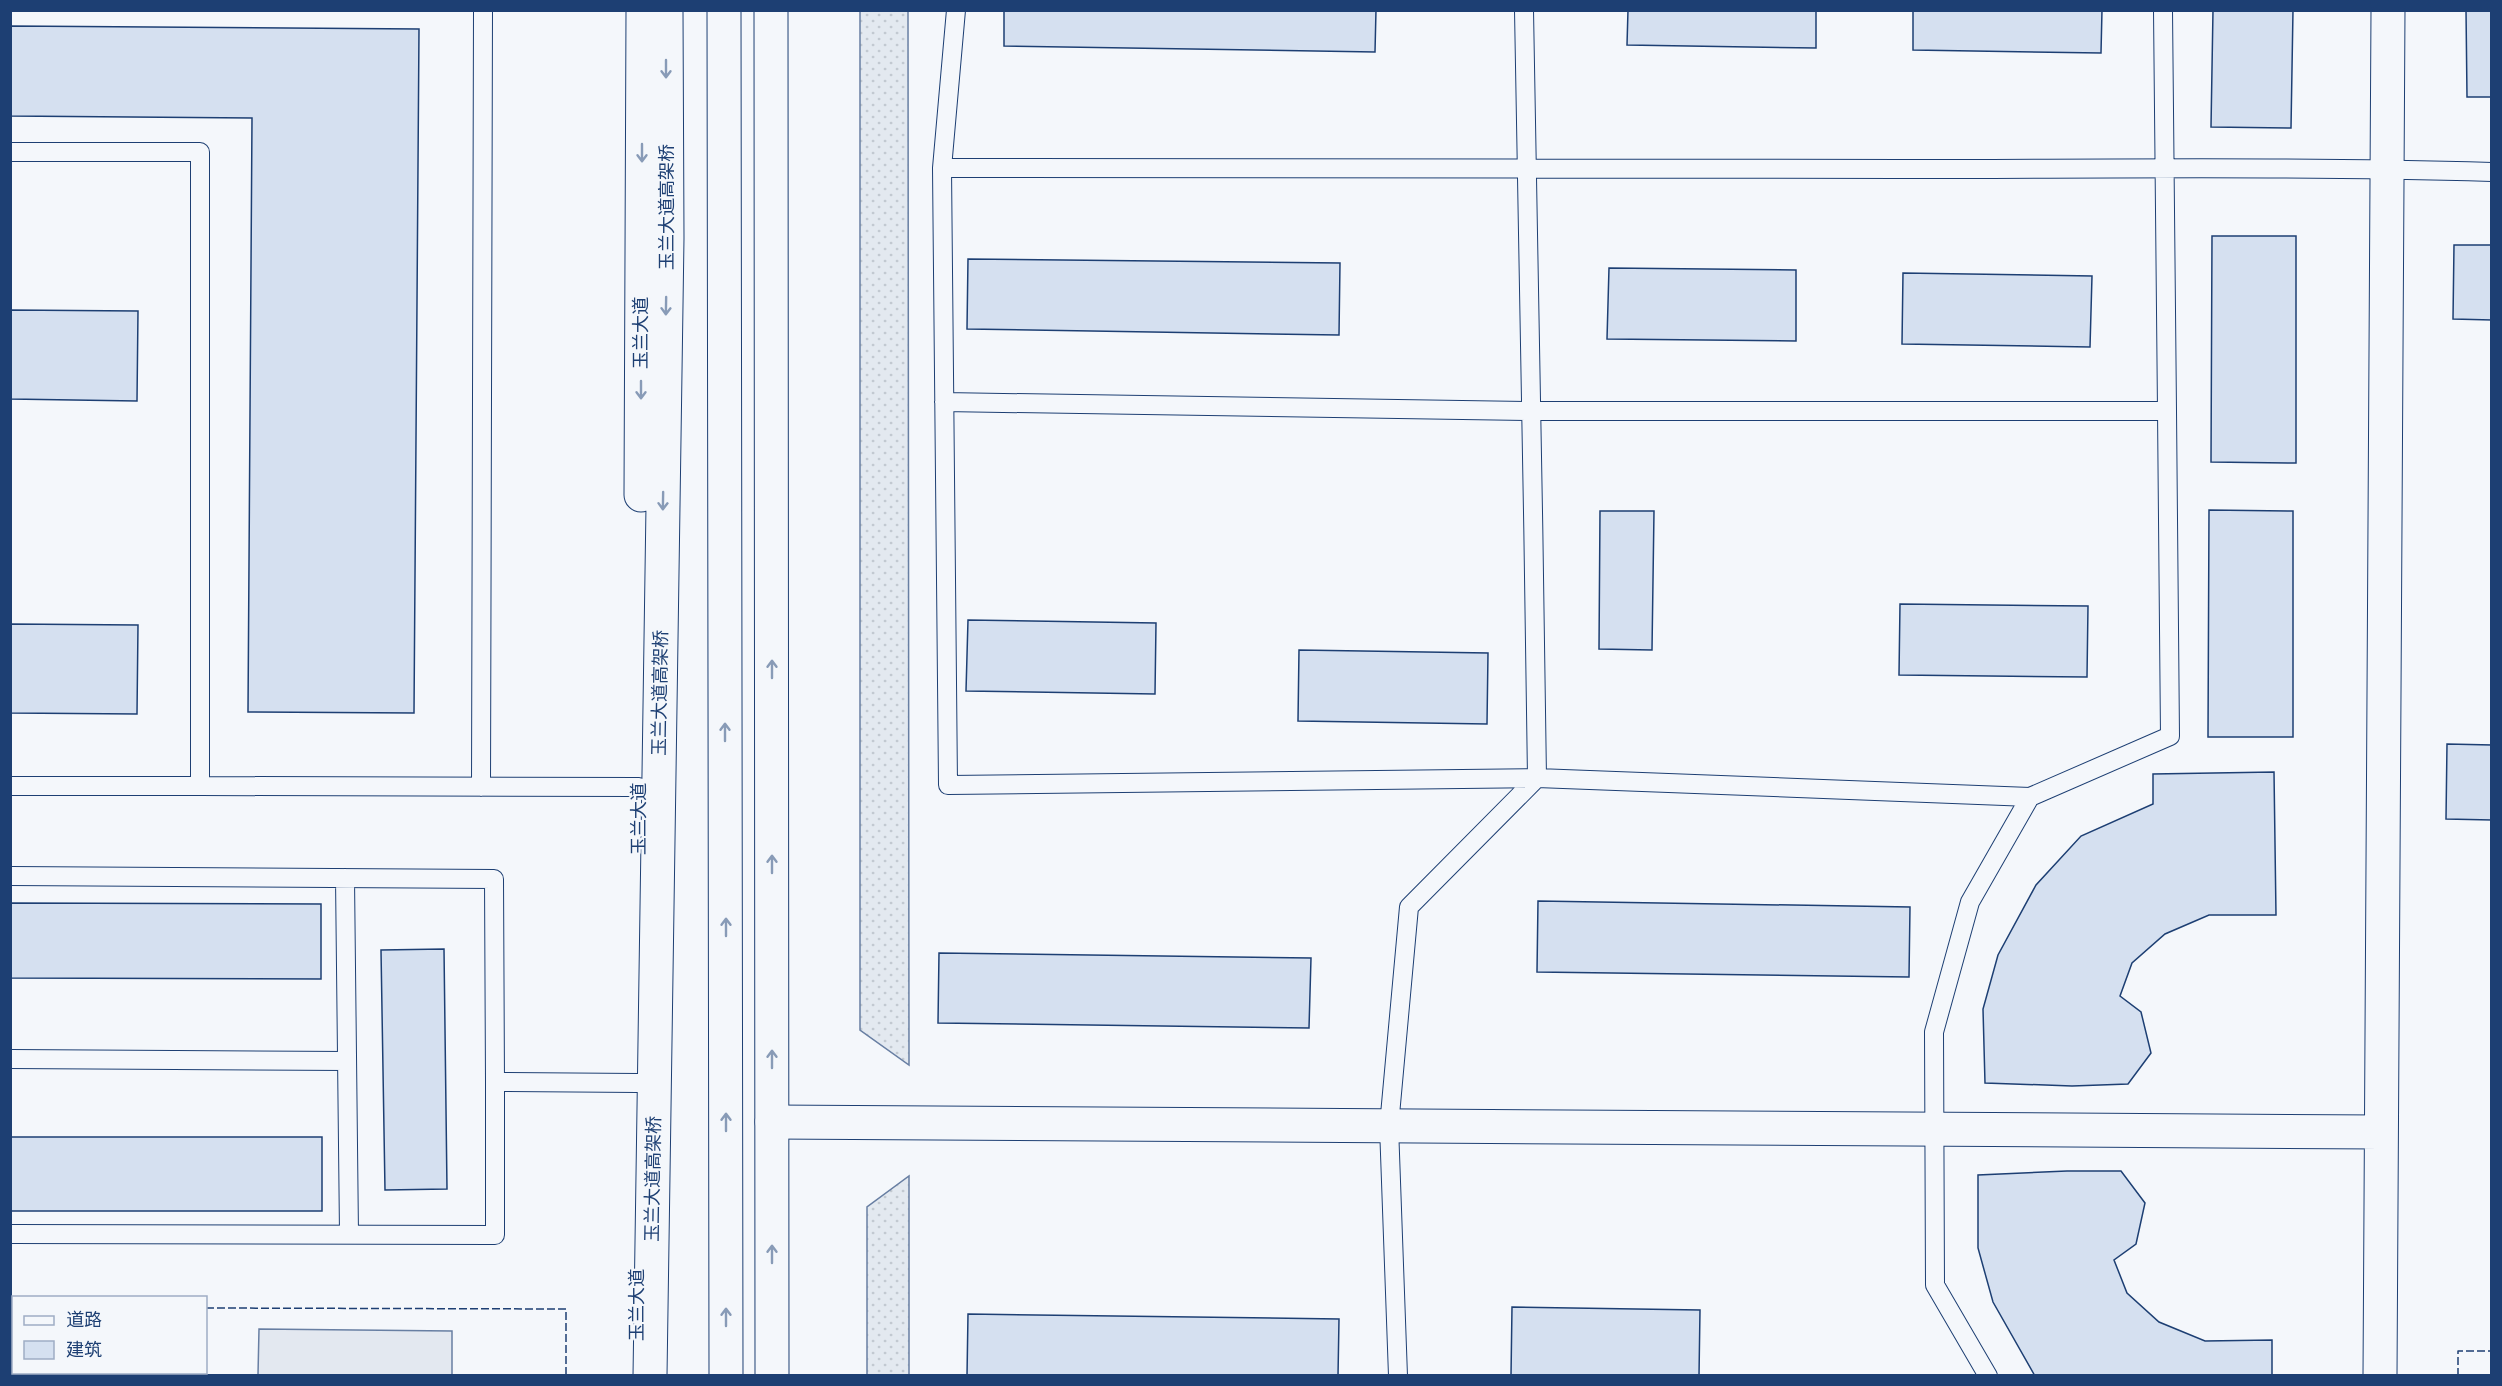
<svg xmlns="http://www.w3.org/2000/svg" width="2502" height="1386" viewBox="0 0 2502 1386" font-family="'Exo 2','Noto Sans SC',sans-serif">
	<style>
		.grass { fill: url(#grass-dots); stroke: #687fa3; stroke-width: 1.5 }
		.parking { fill: #e3e8f0; stroke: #687fa3; stroke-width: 1.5 }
		.building { fill: #d5e0f0; stroke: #1d3f73; stroke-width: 1.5 }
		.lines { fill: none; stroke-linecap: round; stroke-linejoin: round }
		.service-casing { stroke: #1d3f73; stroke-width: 20 }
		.minor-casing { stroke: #1d3f73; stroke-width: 35 }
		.primary-casing { stroke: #1d3f73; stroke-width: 35 }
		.service { stroke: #f4f7fb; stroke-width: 18 }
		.minor { stroke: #f4f7fb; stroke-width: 33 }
		.primary { stroke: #f4f7fb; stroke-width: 33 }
		.fence { stroke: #1d3f73; stroke-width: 1.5; stroke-dasharray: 8 3; stroke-linecap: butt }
		.oneway { stroke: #889bb7 }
		.labels { text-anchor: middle; stroke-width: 4.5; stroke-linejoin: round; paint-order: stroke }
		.street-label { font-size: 18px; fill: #1d3f73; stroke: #f4f7fb }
	</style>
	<defs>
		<pattern id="grass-dots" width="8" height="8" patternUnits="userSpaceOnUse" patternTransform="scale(1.5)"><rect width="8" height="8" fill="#e3e9f0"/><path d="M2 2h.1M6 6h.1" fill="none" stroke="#c2c9d1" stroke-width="1.8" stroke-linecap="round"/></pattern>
	</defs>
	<rect width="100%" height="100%" fill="#f4f7fb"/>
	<path class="grass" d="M907 10 908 11 909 1065 860 1030V11Z
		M909 1176V1375H867V1207Z"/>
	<path class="parking" d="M259 1329 452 1331V1375H258Z"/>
	<path class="building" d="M1004 10H1376L1375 52 1004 46Z
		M1628 10H1816V48L1627 45Z
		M1913 10H2102L2101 53 1913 50Z
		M2213 10H2293L2291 128 2211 127Z
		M2466 10H2492V97H2467Z
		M10 26 419 29 414 713 248 712 252 118 10 116Z
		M2212 236H2296V463L2211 462Z
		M2454 245H2492V320L2453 319Z
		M968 259 1340 263 1339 335 967 329Z
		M1609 268 1796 270V341L1607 339Z
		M1903 273 2092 276 2090 347 1902 344Z
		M10 310 138 311 137 401 10 399Z
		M2209 510 2293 511V737H2208Z
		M1600 511H1654L1652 650 1599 649Z
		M1900 604 2088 606 2087 677 1899 675Z
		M968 620 1156 623 1155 694 966 691Z
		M10 624 138 625 137 714 10 713Z
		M1299 650 1488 653 1487 724 1298 721Z
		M2447 744 2492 745V820L2446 819Z
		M2274 772 2276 915H2209L2165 934 2132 963 2120 996 2141 1012 2151 1053 2128 1084 2072 1086 1985 1083 1983 1009 1998 955 2036 885 2081 836 2153 804V774Z
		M1538 901 1910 907 1909 977 1537 972Z
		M10 903 321 904V979L10 978Z
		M444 949 447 1189 385 1190 381 950Z
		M939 953 1311 958 1309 1028 938 1023Z
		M10 1137H322V1211H10Z
		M2067 1171H2121L2145 1203 2136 1244 2114 1260 2127 1293 2159 1322 2205 1341 2272 1340V1376H2035L1993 1302 1978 1248V1175Z
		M1512 1307 1700 1310 1699 1376H1511Z
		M968 1314 1339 1319 1338 1376H967Z
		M10 1333H14V1372H203V1376H10Z"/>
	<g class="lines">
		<g class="service-casing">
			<path id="service" d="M1524 10C1528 267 1534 522 1537 778L948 785 942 168C1261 168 1580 169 1900 169 2097 169 2294 166 2492 172
				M2163 10 2167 411
				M10 152H200V786H10
				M942 168 956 10
				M944 402 1533 411H2167L2170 736 2030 797 1970 902 1934 1032 1935 1285 1988 1376
				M200 786 639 787
				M481 787 483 10
				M10 876 494 879 495 1082
				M345 878 349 1234
				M10 1059 347 1061
				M10 1234 495 1235V1082L638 1083
				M1398 1376 1389 1126 1409 907 1537 778 2030 797"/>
		</g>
		<g class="minor-casing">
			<path id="minor" d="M772 1122 2381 1132
				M2380 1376 2388 10"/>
		</g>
		<g class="primary-casing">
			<path id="primary" d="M724 10 726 1376
				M771 10 772 1376
				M641 495 643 10
				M650 1376 667 238 666 10"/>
		</g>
		<use href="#service" class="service"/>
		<use href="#minor" class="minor"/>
		<use href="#primary" class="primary"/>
		<path class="fence" d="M10 1307H14
			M206 1308 566 1309V1376
			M2458 1376V1351H2492"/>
	</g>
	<defs><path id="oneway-shaft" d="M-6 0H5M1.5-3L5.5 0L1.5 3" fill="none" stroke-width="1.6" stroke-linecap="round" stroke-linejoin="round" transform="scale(1.5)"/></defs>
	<g class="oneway">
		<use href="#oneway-shaft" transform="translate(666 69) rotate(90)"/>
		<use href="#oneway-shaft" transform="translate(642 153) rotate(90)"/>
		<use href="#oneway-shaft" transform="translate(666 306) rotate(91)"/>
		<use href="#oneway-shaft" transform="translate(641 390) rotate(90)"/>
		<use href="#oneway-shaft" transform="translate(663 501) rotate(91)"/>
		<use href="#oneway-shaft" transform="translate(772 669) rotate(-90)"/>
		<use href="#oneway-shaft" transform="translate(725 732) rotate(-90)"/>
		<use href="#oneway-shaft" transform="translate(772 864) rotate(-90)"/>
		<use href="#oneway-shaft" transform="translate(726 927) rotate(-90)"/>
		<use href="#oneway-shaft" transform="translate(772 1059) rotate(-90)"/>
		<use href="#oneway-shaft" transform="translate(726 1122) rotate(-90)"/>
		<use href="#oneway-shaft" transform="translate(772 1254) rotate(-90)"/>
		<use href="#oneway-shaft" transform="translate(726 1317) rotate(-90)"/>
	</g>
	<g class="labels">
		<g class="street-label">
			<text transform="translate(667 207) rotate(-90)" y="6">玉兰大道高架桥</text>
			<text transform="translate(641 333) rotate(-90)" y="6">玉兰大道</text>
			<text transform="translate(660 693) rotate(-89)" y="6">玉兰大道高架桥</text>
			<text transform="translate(639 819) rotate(-90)" y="6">玉兰大道</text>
			<text transform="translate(653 1179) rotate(-89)" y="6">玉兰大道高架桥</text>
			<text transform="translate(637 1305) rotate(-90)" y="6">玉兰大道</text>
		</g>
	</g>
	<rect width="2502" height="1386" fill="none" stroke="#1d3f73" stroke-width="24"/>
	<rect x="12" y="1296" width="195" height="78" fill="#f4f7fb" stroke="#9eadc5" stroke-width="1.5"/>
	<rect x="24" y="1316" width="30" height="9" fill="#f4f7fb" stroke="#9eadc5" stroke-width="1.5"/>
	<text x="66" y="1326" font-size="18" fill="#1d3f73">道路</text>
	<rect x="24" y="1341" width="30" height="18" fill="#d5e0f0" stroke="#9eadc5" stroke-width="1.5"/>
	<text x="66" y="1356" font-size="18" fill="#1d3f73">建筑</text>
</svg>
